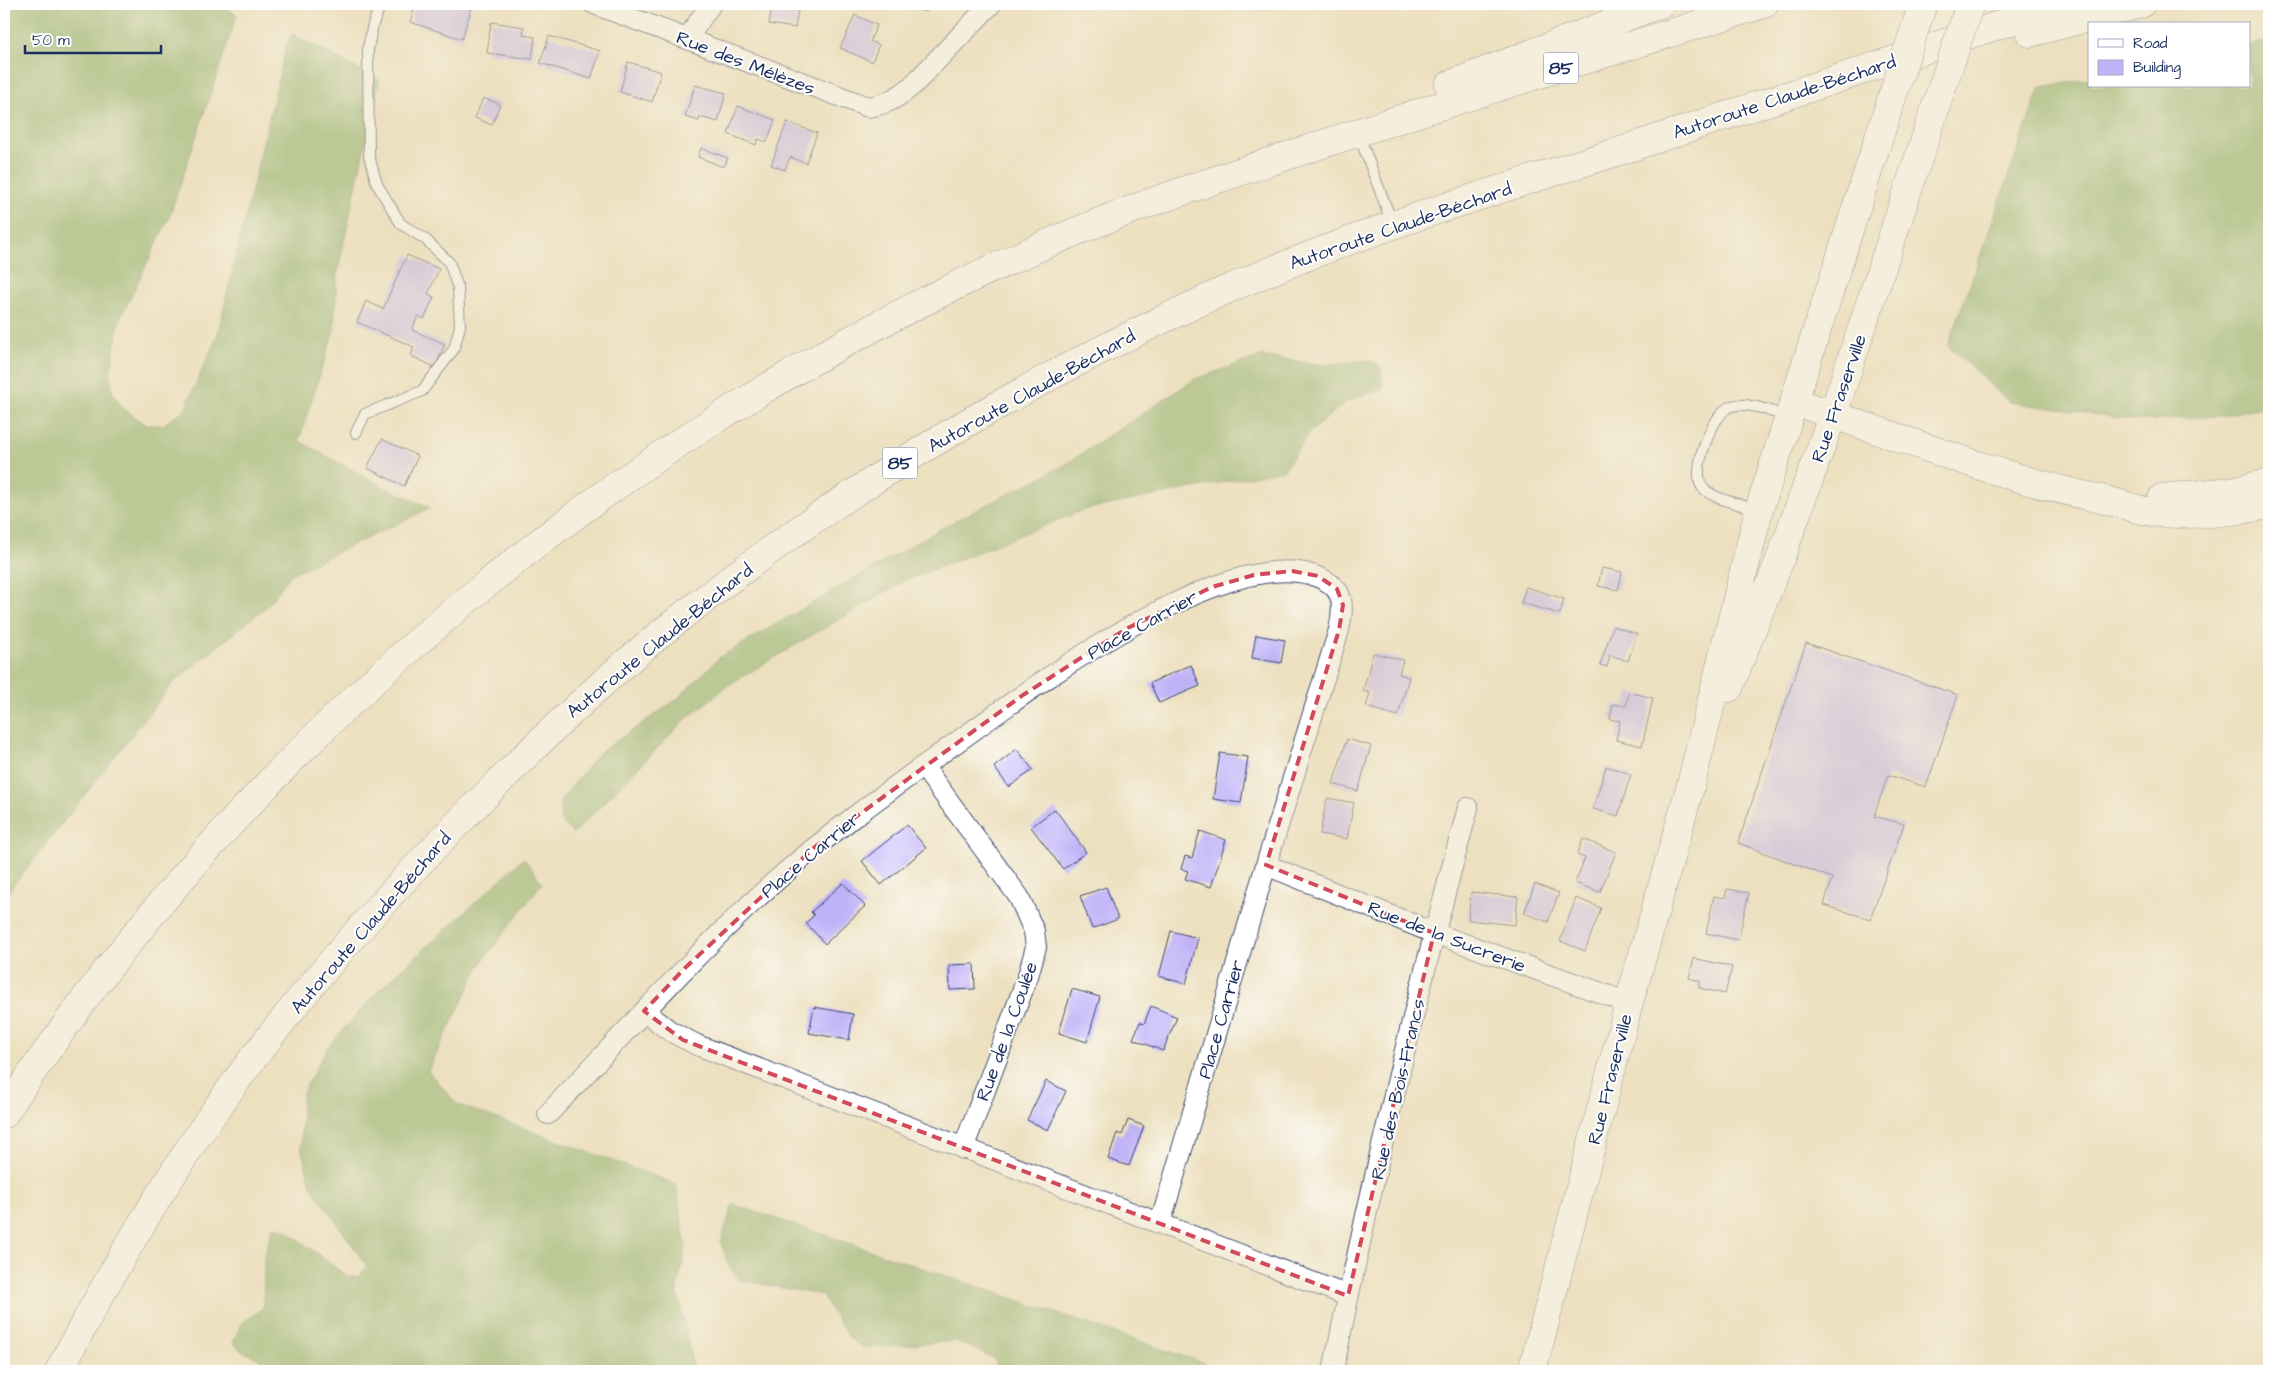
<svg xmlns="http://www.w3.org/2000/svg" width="2273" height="1375" viewBox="0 0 2273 1375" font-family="'Architects Daughter',sans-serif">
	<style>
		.forest { fill: #80ac64; stroke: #4e6e61 }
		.building { fill: #c0b2f7 }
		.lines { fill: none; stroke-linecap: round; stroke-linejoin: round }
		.lane-casing { stroke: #3a4a6d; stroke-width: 12 }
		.street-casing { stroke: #3a4a6d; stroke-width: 22 }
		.secondary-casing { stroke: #3a4a6d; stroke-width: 29 }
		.highway-casing { stroke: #3a4a6d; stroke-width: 29 }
		.lane { stroke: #fff; stroke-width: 10 }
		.street { stroke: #fff; stroke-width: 20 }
		.secondary { stroke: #fff; stroke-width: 28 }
		.highway { stroke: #fff; stroke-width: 28 }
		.secondary-bridge-casing { stroke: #3a4a6d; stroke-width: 29; stroke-linecap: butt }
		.secondary-bridge { stroke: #fff; stroke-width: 28 }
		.marked { fill: none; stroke: #d1495b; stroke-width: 4; stroke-dasharray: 10 6; stroke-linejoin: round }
		.labels { text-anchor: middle; stroke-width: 4; stroke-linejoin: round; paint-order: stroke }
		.shield { fill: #fff; stroke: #5f6d8e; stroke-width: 1 }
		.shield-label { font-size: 18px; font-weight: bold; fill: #1b2f5e }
		.street-label { font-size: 19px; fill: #1b2f5e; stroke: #fff }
	</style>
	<rect width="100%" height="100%" fill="#fff"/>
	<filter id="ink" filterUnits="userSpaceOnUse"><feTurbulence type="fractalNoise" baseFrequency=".02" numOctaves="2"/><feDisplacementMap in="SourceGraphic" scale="10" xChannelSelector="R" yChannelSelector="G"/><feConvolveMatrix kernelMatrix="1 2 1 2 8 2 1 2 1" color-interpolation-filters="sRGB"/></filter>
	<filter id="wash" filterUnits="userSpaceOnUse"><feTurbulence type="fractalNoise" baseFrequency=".0096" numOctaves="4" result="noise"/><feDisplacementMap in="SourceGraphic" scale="20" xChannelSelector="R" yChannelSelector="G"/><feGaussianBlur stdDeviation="1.12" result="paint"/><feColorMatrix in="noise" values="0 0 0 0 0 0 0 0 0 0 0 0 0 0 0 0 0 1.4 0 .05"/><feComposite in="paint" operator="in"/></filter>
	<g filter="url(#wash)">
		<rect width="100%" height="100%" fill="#ede0bf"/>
		<path class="forest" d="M4 4H218L237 15 169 218 119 321 110 375 112 391 123 408 147 425H163L185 409 217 336 287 43 292 34 379 80 337 275 334 330 299 441 382 486 431 508 291 574 267 606 173 683 4 897Z
			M2269 40V406L2219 416 2139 421 2009 402 1948 346 2040 87 2089 79V86H2249V45Z
			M1261 356 1323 365 1367 360 1380 366 1383 388 1347 401 1309 433 1284 470 1084 510 904 581 730 684 686 719 573 834 560 820V801L599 753 676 700 720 657 943 527 1063 466 1195 379Z
			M524 858 542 883 481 963 428 1071 457 1104 676 1184 686 1247 677 1290 694 1371H287L241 1351 233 1343 241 1324 263 1308 264 1257 273 1226 286 1230 348 1277H359L367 1266 311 1186 301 1148 302 1094 327 1048 377 992Z
			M733 1204 1207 1364 1205 1371H999L994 1358 956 1341 864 1348 850 1339 821 1295 740 1280 729 1267 721 1242Z"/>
		<g id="blocks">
			<path class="building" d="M416 4H466L472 6 462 39 410 22Z
				M772 4H799L795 28 769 24Z
				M904 4H929L926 12Z
				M855 15 877 25 870 41 879 45 872 62 840 48Z
				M491 22 524 27 523 35 535 37 532 59 487 53Z
				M549 36 600 51 591 79 540 63Z
				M628 62 661 72 652 102 620 92Z
				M695 85 726 93 718 122 700 117 699 121 685 117Z
				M483 98 500 104 492 125 475 118Z
				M738 106 775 120 767 142 758 139 756 145 728 134Z
				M787 122 817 133 806 163 790 157 785 170 771 165Z
				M701 148 728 158 724 167 698 157Z
				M407 255 439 269 428 294 434 297 424 319 418 316 412 330 445 344 435 367 411 356 414 347 357 322 366 301 383 309Z
				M382 439 418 456 404 486 367 468Z
				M1602 568 1622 572 1618 590 1598 586Z
				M1526 587 1564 599 1560 614 1521 603Z
				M1613 626 1637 634 1628 661 1610 655 1607 667 1600 665Z
				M1256 635 1285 640 1281 663 1252 658Z
				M1806 643 1958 695 1926 787 1888 775 1874 816 1904 824 1870 919 1824 905 1832 878 1738 843Z
				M1373 653 1403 660 1399 674 1409 677 1398 716 1366 707 1370 693 1363 691Z
				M1191 665 1200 686 1159 703 1150 683Z
				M1629 692 1653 698 1642 746 1616 740 1620 721 1610 719 1613 704 1626 706Z
				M1347 739 1371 746 1358 791 1333 784Z
				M1017 749 1033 770 1009 787 994 767Z
				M1220 753 1248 757 1241 803 1213 799Z
				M1606 766 1631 774 1618 816 1593 809Z
				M1327 798 1354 803 1347 839 1320 834Z
				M1055 809 1086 852 1063 869 1031 827Z
				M907 825 926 848 881 885 862 861Z
				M1200 831 1226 840 1211 887 1185 879 1188 871 1181 869 1185 856 1192 858Z
				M1583 839 1616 852 1600 892 1575 883 1585 858 1577 855Z
				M843 883 865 906 825 944 806 923 814 915 811 912Z
				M1535 884 1559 893 1548 922 1524 913Z
				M1106 887 1118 919 1092 929 1080 896Z
				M1727 889 1749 893 1738 940 1706 933 1714 896 1725 898Z
				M1471 892 1518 897 1515 925 1468 920Z
				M1576 898 1601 908 1585 951 1560 941Z
				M1171 931 1198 938 1186 984 1159 976Z
				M1694 958 1732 967 1725 994 1699 988 1700 981 1689 978Z
				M974 964 975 989 950 990 949 965Z
				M1072 989 1100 997 1087 1042 1059 1033Z
				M1151 1006 1177 1017 1163 1051 1133 1039 1140 1022 1144 1024Z
				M814 1007 853 1014 849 1040 809 1033Z
				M1046 1081 1066 1091 1048 1130 1027 1120Z
				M1128 1120 1144 1126 1129 1166 1108 1159 1117 1133 1122 1135Z"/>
		</g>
	</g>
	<g filter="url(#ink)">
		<use href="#blocks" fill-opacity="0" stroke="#3a4a6d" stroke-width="1"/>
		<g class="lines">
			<g class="lane-casing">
				<path id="lane" d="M1358 133 1393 225
					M356 433 365 414 422 391 454 349 460 326 458 288 449 262 425 239 401 224 377 184 369 156 368 48 373 24 381 4
					M1758 510C1741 504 1718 501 1704 489 1688 476 1713 410 1732 406 1748 401 1772 412 1788 417"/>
			</g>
			<g class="street-casing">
				<path id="street" d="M594 4 868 107C886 104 898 98 912 86L991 4
					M687 39 711 4
					M923 766 1019 897 1034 931 1036 947 1028 976 963 1149
					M1266 865 1434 933 1629 1003
					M644 1011 670 1031 697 1045 1348 1296
					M548 1114C621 1037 692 957 771 885 832 830 898 784 964 737 1036 685 1222 547 1312 575 1344 585 1345 601 1339 630L1266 865 1160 1224
					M1333 1371C1371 1182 1417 994 1468 808"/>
			</g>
			<g class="secondary-casing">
				<path id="secondary" d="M1729 688 1781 557 1833 414 1933 115
					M1532 1371 1629 1003 1690 788 1759 510 1881 131"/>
			</g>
			<g class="highway-casing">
				<path id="highway" d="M2030 33 2141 4
					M1449 85 1660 4
					M1795 402C1896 435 1996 477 2101 499 2121 503 2140 512 2160 513 2197 516 2233 512 2269 505
					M2162 498 2231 491 2269 483
					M4 1114C263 720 647 410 1082 229 1155 199 1230 175 1305 150 1457 99 1611 52 1764 4
					M59 1371C115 1264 178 1158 251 1061 328 961 412 867 502 779 561 720 623 662 689 611 851 484 1030 379 1217 294 1347 236 1485 194 1620 151 1768 103 1915 53 2062 4"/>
			</g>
			<use href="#lane" class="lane"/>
			<use href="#street" class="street"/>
			<use href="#secondary" class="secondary"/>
			<use href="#highway" class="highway"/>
			<g class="secondary-bridge-casing">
				<path id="secondary-bridge" d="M1933 115 1970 4
					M1881 131 1923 4"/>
			</g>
			<use href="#secondary-bridge" class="secondary-bridge"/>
		</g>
	</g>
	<path d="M0 0H2273V1375H0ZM1292 571 1318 576 1337 589 1343 605 1339 630 1266 865 1434 933 1348 1296 683 1040 644 1011 685 968 816 846 1023 695 1126 629 1212 587 1254 575Z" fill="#ede0bf" fill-opacity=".55" fill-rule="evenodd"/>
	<path class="marked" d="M1292 571 1318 576 1337 589 1343 605 1339 630 1266 865 1434 933 1348 1296 683 1040 644 1011 685 968 816 846 1023 695 1126 629 1212 587 1254 575Z"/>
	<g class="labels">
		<g class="shield">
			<rect x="1543.5" y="52.5" width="35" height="31" rx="4"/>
			<rect x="882.5" y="447.5" width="35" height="31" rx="4"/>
		</g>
		<g class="shield-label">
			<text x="1561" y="74">85</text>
			<text x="900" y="469">85</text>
		</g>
		<g class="street-label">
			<text transform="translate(746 62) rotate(21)" y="7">Rue des Mélèzes</text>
			<text transform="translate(1784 96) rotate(-18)" y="7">Autoroute Claude-Béchard</text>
			<text transform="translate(1400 225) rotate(-19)" y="7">Autoroute Claude-Béchard</text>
			<text transform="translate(1031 390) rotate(-29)" y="7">Autoroute Claude-Béchard</text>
			<text transform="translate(1838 398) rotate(-71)" y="7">Rue Fraserville</text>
			<text transform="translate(1142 624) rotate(-29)" y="7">Place Carrier</text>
			<text transform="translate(659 640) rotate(-39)" y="7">Autoroute Claude-Béchard</text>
			<text transform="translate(810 854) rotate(-40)" y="7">Place Carrier</text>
			<text transform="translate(370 922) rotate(-49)" y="7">Autoroute Claude-Béchard</text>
			<text transform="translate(1447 936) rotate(21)" y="7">Rue de la Sucrerie</text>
			<text transform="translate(1220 1019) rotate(-74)" y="7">Place Carrier</text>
			<text transform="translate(1006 1031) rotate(-70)" y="7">Rue de la Coulée</text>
			<text transform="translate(1609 1079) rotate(-76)" y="7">Rue Fraserville</text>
			<text transform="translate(1397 1089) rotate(-77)" y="7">Rue des Bois-Francs</text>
		</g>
	</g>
	<rect width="2273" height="1375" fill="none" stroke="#fff" stroke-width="20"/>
	<rect x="2088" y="22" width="162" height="65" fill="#ffffff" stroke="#a4acbf"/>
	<rect x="2098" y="39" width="25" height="8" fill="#ffffff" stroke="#a4acbf"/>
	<text x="2133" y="48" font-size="15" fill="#1b2f5e">Road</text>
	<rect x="2098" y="60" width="25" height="15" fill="#c0b2f7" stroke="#a4acbf"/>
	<text x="2133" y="72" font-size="15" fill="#1b2f5e">Building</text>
	<path d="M25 45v8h136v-8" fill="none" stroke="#1b2f5e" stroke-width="2.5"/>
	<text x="32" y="45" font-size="15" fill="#1b2f5e" stroke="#ffffff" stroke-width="4" paint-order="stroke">50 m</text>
</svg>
